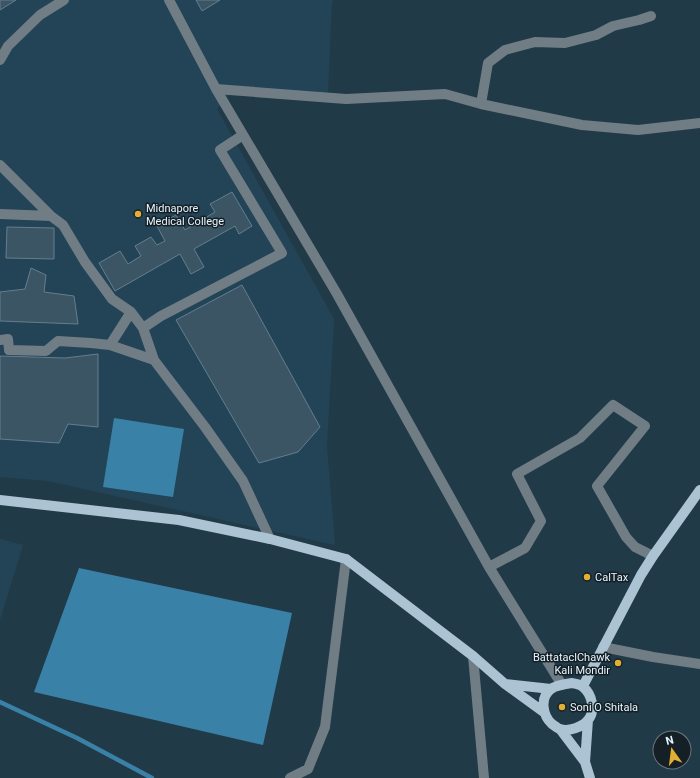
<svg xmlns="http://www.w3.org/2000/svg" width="700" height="778" viewBox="0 0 700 778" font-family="Roboto,sans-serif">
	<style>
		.built { fill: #234457 }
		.water { fill: #3a81a8 }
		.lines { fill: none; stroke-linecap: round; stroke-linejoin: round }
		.stream { stroke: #3a81a8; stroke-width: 4.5 }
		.building { fill: #3c5565; stroke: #637e8e }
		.minor { stroke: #717d85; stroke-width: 10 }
		.major { stroke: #abc3d2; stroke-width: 10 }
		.poi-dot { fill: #e1af34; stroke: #151f26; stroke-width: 1.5 }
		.labels { text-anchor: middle; stroke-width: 3; stroke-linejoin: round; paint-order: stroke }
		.poi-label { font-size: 11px; fill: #e5f4fd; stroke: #151f26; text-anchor: start }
	</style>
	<rect width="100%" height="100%" fill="#213a48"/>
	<path class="built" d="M0 0H333L332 2 328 93H231L217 109 334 319 327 446 335 545 48 481 0 477Z
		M0 539 23 545 0 620Z"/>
	<path class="water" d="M114 418 184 429 173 497 103 487Z
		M79 568 292 613 263 745 34 692Z"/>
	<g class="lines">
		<path class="stream" d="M0 702 77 738 152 778"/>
	</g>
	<path class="building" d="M0 0H16L0 10Z
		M196 0H220L202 11Z
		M232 192 252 226 239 234 235 226 194 249 204 267 191 274 180 254 115 291 99 263 120 251 128 264 141 256 135 246 151 237 157 245 165 241 157 226 176 215 185 230 215 212 210 204Z
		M7 227 54 228V259L6 258Z
		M31 268 46 275 44 292 74 296 78 324 0 321V292L25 289Z
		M242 285 320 427 298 452 259 463 176 320Z
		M98 354V427L68 424 59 443 0 439V356L65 358Z"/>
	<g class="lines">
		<path class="minor" d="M169 0 216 89 337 294 489 567 562 685
			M0 60 8 46 40 15 64 0
			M216 89 346 99 445 94 481 104 582 125 638 130 700 123
			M481 104 488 63 505 50 535 42 565 43 596 35 613 26 639 20 651 16
			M0 165 51 216
			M0 214 51 216 63 225 85 262 112 299 131 312 143 328 154 360 205 427 243 481 270 539
			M131 312 110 345 154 360
			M143 328 161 316 282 253 220 150 243 135
			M0 340 8 339 9 350 46 351 58 341 91 343 110 345
			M489 567 525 548 541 521 517 474 580 438 613 405 645 426 597 486 626 537 635 547 653 556
			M603 647 653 657 700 664
			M473 656 484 778
			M290 778 308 769 325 727 346 559"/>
		<path class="major" d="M0 500 179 520 270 539 346 559 473 656 505 684 545 713
			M572 683C575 684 580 684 583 687 592 694 596 711 588 720 583 727 568 732 560 729 558 729 554 725 552 724 543 716 539 698 551 689 556 685 565 684 572 683Z
			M505 684 551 689
			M583 686 641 575 653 556 700 490
			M588 720 585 762 590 778
			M560 729 585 762"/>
	</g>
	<g class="poi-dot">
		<circle cx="138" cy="214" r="4"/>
		<circle cx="587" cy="577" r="4"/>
		<circle cx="618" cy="663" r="4"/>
		<circle cx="562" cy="707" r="4"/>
	</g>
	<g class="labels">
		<g class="poi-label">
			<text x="146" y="212">Midnapore<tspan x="146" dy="13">Medical College</tspan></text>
			<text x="595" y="581">CalTax</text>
			<text x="610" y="661" text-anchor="end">BattataclChawk<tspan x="610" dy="13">Kali Mondir</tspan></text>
			<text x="570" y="711">Soni O Shitala</text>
		</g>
	</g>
	<g transform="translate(672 750) rotate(346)"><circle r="19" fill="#151f26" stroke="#68747c"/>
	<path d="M0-3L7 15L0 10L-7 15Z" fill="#e1af34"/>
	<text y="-6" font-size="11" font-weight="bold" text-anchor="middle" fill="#e5f4fd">N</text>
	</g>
</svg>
